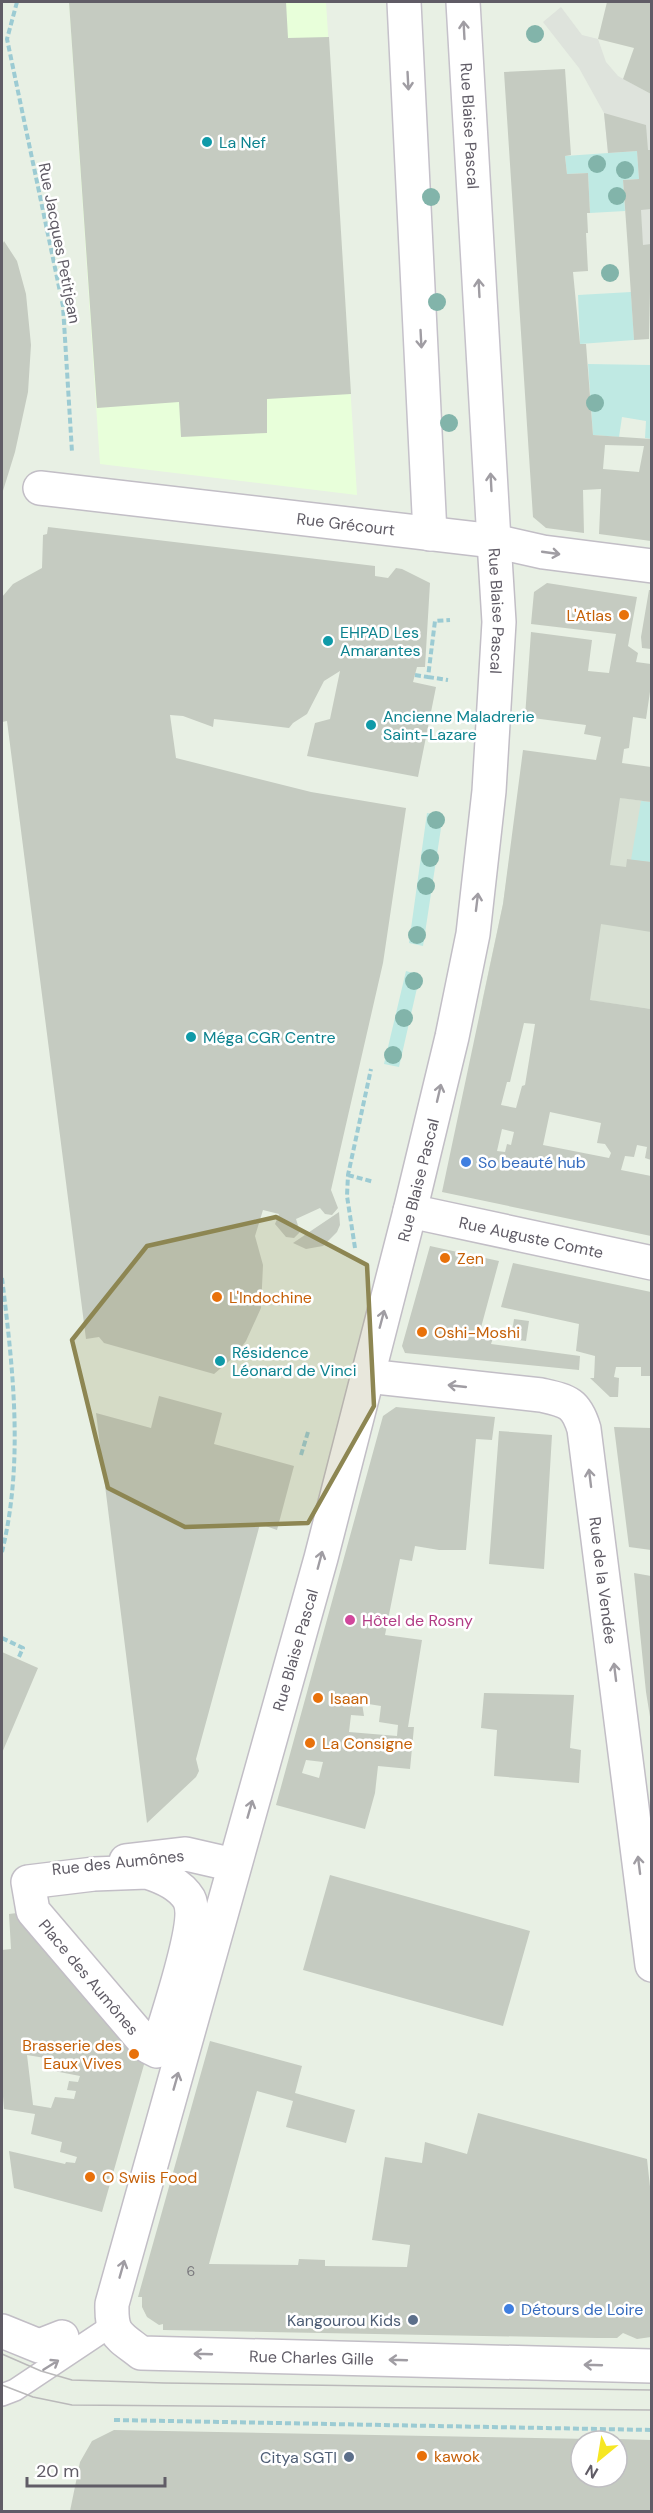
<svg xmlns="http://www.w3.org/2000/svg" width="653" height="2513" viewBox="0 0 653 2513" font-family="'DM Sans',sans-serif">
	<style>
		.commercial { fill: #e8ffda }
		.industrial { fill: #dee3dc }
		.education { fill: #d8e0d3 }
		.green { fill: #bfe9e3 }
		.building { fill: #c5cbc1; fill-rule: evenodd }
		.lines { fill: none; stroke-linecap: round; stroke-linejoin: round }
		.lane-casing { stroke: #c2bec6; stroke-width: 24 }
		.street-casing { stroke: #c2bec6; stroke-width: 36 }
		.secondary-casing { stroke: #c5c1ca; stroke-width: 36 }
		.path { stroke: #9ccbd3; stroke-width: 4; stroke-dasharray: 6 3; stroke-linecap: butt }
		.lane { stroke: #fff; stroke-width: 21 }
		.street { stroke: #fff; stroke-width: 33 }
		.secondary { stroke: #fff; stroke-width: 33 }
		.tram { stroke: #bab9ba; stroke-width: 1.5 }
		.tree { fill: #82b4aa }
		.oneway { stroke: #a09da3 }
		.marked { fill: #8d8652; fill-opacity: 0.2; stroke: #8d8652; stroke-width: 4.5; stroke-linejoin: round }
		.culture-dot { fill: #0f9aa8; stroke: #fff; stroke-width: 2 }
		.food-dot { fill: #e8710a; stroke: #fff; stroke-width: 2 }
		.shop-dot { fill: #3f7fe0; stroke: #fff; stroke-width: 2 }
		.hotel-dot { fill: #d1479c; stroke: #fff; stroke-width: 2 }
		.service-dot { fill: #5c6f8a; stroke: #fff; stroke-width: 2 }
		.labels { text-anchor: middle; stroke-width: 5; stroke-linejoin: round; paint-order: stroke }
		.number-label { font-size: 14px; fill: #79787d }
		.street-label { font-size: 16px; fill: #605c66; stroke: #fff }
		.culture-label { font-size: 16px; fill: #0d838f; stroke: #fff; text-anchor: start }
		.food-label { font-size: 16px; fill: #c56008; stroke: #fff; text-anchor: start }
		.shop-label { font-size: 16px; fill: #366cbe; stroke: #fff; text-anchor: start }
		.hotel-label { font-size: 16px; fill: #b23c85; stroke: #fff; text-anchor: start }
		.service-label { font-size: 16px; fill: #4e5e75; stroke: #fff; text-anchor: end }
	</style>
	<rect width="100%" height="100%" fill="#e8f0e4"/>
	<path class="commercial" d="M69 2H326L357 495 100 464Z"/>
	<path class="industrial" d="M561 7 582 35 598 39 606 62 618 76 651 94V285L645 286 637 151 608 153 604 113 579 68 543 22Z"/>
	<path class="education" d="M520 784 651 802V1009L581 999 577 1017 482 1002 503 904Z"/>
	<path class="green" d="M637 151 639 179 623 180 625 211 590 213 588 173 567 174 565 156Z
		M631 292 634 340 580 344 578 295Z
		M588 364 651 365V439L645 438 646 421 622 417 619 437 593 435Z
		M641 801 651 802V862L631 860Z
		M427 813 443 815 423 946 409 943Z
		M406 971 420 975 399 1067 384 1064Z"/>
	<path class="building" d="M69 2H286L288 38 329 37 351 394 267 399V433L181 437 179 402 97 408Z
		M607 2H651V94L623 79 634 48 598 39Z
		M565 69 571 155 565 156 567 174 588 173 590 213H587L588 233H586L588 271 573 272 580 344H586L593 435 651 439V541L599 534 601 489 583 490 584 533 546 528 533 517 504 72ZM605 445 644 446 639 472 603 469Z
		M604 113 646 125 648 150H651V209L641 210 643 245 651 244 649 339 634 340 628 250 623 180 639 179 637 151 608 153Z
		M4 241 17 261 26 294 31 345 28 392 15 452 2 494V245Z
		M48 527 375 566V576L388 578 396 568 402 569 430 583 425 667H417L413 682 436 687 418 777 307 756 315 723 330 719 340 671 324 681 307 714 293 723 289 728 214 719 213 727 183 716 170 715 176 758 311 792 406 808 383 963 331 1190 338 1208 332 1215 325 1214 320 1208 296 1219 300 1232 294 1238 286 1237 275 1224 279 1214 263 1210 255 1236 263 1265 261 1308 246 1341 234 1357 214 1374 104 1343 99 1337 86 1339 7 721 2 722V597L13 584 42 568 43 535 47 534Z
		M547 583 637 597 628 646 638 653 636 662 651 664V685L646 719 633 717 629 748 624 749 622 763 651 767V802L620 798 610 865 626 867 627 859 651 862V932L601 924 590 1000 651 1009V1160L645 1158 647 1147 637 1145 634 1157 625 1156 621 1170 651 1176V1236L442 1192 503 904 523 750 596 760 601 737 584 734 586 725 525 717 531 632 592 640 588 671 609 673 616 634 531 624 534 592ZM524 1023 535 1024 525 1085 522 1086 516 1108 501 1105 507 1082H510ZM550 1112 601 1123 597 1143 605 1144 611 1153 609 1158 543 1145ZM502 1129 514 1132 511 1145 507 1144 505 1152 497 1151Z
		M649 590H651V649L642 648 641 637Z
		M339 1212 340 1225 337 1232 323 1246 306 1249 293 1243Z
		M430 1246 499 1261 479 1335 493 1338 491 1344 580 1356 579 1370 405 1353 402 1346Z
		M513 1263 651 1292V1376H641V1367H616L614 1377 619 1378 618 1397H610L590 1378H594L595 1356 576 1351 579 1324 501 1307Z
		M514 1319 529 1321 526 1341 511 1339Z
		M159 1396 222 1413 214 1444 294 1466 277 1530 260 1524 196 1759 199 1771 196 1777 147 1823 96 1413 151 1428Z
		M396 1407 495 1417 492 1440 476 1439 466 1550H439L415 1546 412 1561 400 1559 385 1635 422 1640 408 1727H414L410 1769 378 1766 375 1793 365 1829 276 1805 383 1416ZM362 1703 381 1706 379 1722 398 1725 397 1736 349 1732 351 1715 364 1716ZM306 1760 323 1762 319 1778 302 1773Z
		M614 1427 651 1428V1550L629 1547Z
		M499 1431 552 1435 544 1569 489 1564Z
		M634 1573 651 1576V1723L646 1692Z
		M2 1652 38 1668 2 1753Z
		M484 1693 574 1695 570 1748 581 1750 579 1783 494 1776 497 1730 481 1728Z
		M330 1875 530 1931 503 2026 303 1970Z
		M33 1911 149 2047 102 2212 14 2188 9 2151 65 2164 66 2162 75 2163 77 2157 60 2152 62 2142 31 2134 35 2114 4 2109 2 2084V1950L11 1949 9 1914ZM27 2055 51 2059 49 2070 80 2076 78 2082 69 2081 67 2090 76 2091 74 2099 55 2097 51 2108 33 2105Z
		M210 2041 302 2066 295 2093 355 2110 346 2143 286 2127 293 2101 257 2091 209 2264 298 2265 299 2259 325 2260V2266L407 2267 410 2245 372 2240 385 2157 422 2163 425 2142 467 2154 478 2113 647 2159 651 2196V2337L637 2339 623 2333 617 2338H597L163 2330V2324L159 2325 147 2317 142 2307V2297H138Z
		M114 2430 592 2439 581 2441V2477H617V2439L651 2440V2511H70L80 2462 92 2441Z"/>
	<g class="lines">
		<g class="lane-casing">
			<path id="lane" d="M2 2395 15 2390 111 2326"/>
		</g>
		<g class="street-casing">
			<g id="street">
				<path id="s1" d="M40 488 494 541 543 552 652 566"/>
				<path id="s2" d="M494 541 499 622 489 791 473 934 452 1037 410 1211 321 1558 112 2304C111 2335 118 2335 141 2353L652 2366"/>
				<path id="s3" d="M410 1211 652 1263"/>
				<path id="s4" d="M367 1376 541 1395C567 1401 576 1402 584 1429L652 1965"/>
				<path d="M126 1861 186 1854 234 1865"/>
				<path d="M147 1872C163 1877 180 1884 189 1899 201 1922 165 2022 157 2051L149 2047 33 1911 28 1882 94 1874Z"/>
				<path d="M2 2331 39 2346 62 2337"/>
			</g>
		</g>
		<g class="secondary-casing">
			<g id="secondary">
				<path d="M404 2 430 534"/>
				<path id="s5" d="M463 2 494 541"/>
			</g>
		</g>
		<path class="path" d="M17 2 7 39 63 306 72 452
			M415 675 428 677 435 621 450 620
			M428 677 448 680
			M348 1175 374 1182
			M355 1248 347 1196 348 1175 371 1069
			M2 1278C13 1369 24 1462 2 1552
			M301 1455 308 1432
			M2 1638 23 1648 18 1659
			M114 2420 652 2430"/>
		<use href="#lane" class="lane"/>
		<use href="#street" class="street"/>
		<use href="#secondary" class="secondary"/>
		<path class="tram" d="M2 2354 41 2371 72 2380 164 2383 652 2390
			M2 2385 33 2397 72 2405 652 2410"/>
	</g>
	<g class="tree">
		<circle cx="535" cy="34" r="9"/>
		<circle cx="597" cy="164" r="9"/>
		<circle cx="625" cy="170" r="9"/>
		<circle cx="617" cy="196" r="9"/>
		<circle cx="431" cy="197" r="9"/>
		<circle cx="610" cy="273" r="9"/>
		<circle cx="437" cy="302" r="9"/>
		<circle cx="595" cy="403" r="9"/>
		<circle cx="449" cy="423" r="9"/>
		<circle cx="436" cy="820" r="9"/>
		<circle cx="430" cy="858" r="9"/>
		<circle cx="426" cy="886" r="9"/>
		<circle cx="417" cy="935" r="9"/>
		<circle cx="414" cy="981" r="9"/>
		<circle cx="404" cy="1018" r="9"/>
		<circle cx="393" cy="1055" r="9"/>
	</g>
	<defs><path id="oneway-shaft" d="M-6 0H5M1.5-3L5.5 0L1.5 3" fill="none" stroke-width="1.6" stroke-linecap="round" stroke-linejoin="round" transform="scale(1.5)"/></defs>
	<g class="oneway">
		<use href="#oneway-shaft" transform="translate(464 30) rotate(-93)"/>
		<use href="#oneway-shaft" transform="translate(408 81) rotate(87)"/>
		<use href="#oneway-shaft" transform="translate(479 288) rotate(-93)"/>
		<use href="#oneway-shaft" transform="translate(421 339) rotate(87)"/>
		<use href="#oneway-shaft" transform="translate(491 482) rotate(-93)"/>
		<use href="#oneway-shaft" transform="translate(551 553) rotate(8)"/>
		<use href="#oneway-shaft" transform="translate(477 902) rotate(-83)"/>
		<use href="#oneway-shaft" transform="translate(439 1093) rotate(-77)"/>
		<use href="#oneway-shaft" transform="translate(382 1319) rotate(-75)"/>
		<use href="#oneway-shaft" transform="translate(457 1386) rotate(-174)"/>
		<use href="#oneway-shaft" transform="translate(590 1478) rotate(-97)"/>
		<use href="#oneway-shaft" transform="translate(320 1560) rotate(-75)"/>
		<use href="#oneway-shaft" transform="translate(615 1672) rotate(-97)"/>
		<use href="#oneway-shaft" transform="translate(250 1809) rotate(-74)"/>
		<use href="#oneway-shaft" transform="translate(639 1865) rotate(-97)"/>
		<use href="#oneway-shaft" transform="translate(176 2081) rotate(-74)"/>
		<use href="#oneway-shaft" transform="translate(122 2269) rotate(-74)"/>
		<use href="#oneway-shaft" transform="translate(203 2354) rotate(-178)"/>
		<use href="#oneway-shaft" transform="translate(398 2360) rotate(-178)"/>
		<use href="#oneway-shaft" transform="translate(51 2365) rotate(-32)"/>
		<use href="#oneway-shaft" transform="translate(593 2365) rotate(-178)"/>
	</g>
	<path class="marked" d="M276 1217 367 1265 374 1406 308 1523 185 1527 108 1488 72 1340 147 1246Z"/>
	<g class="culture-dot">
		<circle cx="207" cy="142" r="6"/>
		<circle cx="328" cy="641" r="6"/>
		<circle cx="371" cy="725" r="6"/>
		<circle cx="191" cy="1037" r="6"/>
		<circle cx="220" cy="1361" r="6"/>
	</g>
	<g class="food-dot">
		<circle cx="624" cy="615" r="6"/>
		<circle cx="445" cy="1258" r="6"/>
		<circle cx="217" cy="1297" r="6"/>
		<circle cx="422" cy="1332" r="6"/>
		<circle cx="318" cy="1698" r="6"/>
		<circle cx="310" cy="1743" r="6"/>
		<circle cx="134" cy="2054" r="6"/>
		<circle cx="90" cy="2177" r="6"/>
		<circle cx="422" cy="2456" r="6"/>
	</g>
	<g class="shop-dot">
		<circle cx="466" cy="1162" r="6"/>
		<circle cx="509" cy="2309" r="6"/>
	</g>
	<circle class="hotel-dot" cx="350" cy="1620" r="6"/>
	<g class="service-dot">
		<circle cx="413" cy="2320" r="6"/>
		<circle cx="349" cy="2457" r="6"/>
	</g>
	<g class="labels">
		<g class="number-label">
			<text x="191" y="2276">6</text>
		</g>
		<g class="street-label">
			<text dy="6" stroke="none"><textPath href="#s5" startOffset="124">Rue Blaise Pascal</textPath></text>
			<text transform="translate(60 243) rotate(79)" y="6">Rue Jacques Petitjean</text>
			<text dy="6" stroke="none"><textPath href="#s1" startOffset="308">Rue Grécourt</textPath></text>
			<text dy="6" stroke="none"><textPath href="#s2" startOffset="70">Rue Blaise Pascal</textPath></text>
			<text transform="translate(418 1180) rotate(-76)" y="6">Rue Blaise Pascal</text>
			<text dy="6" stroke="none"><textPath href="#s3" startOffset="124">Rue Auguste Comte</textPath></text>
			<text dy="6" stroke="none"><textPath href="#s4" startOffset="387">Rue de la Vendée</textPath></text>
			<text transform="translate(295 1650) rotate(-74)" y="6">Rue Blaise Pascal</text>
			<text transform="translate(118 1862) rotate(-6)" y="6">Rue des Aumônes</text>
			<text transform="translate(89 1977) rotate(50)" y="6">Place des Aumônes</text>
			<text dy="6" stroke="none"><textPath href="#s2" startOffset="2043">Rue Charles Gille</textPath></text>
		</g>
		<g class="culture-label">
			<text x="219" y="148">La Nef</text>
			<text x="340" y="638">EHPAD Les<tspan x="340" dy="18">Amarantes</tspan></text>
			<text x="383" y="722">Ancienne Maladrerie<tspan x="383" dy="18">Saint-Lazare</tspan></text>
			<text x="203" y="1043">Méga CGR Centre</text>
			<text x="232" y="1358">Résidence<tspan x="232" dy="18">Léonard de Vinci</tspan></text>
		</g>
		<g class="food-label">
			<text x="612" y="621" text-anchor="end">L'Atlas</text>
			<text x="457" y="1264">Zen</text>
			<text x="229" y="1303">L'Indochine</text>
			<text x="434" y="1338">Oshi-Moshi</text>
			<text x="330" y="1704">Isaan</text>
			<text x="322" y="1749">La Consigne</text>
			<text x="122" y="2051" text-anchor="end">Brasserie des<tspan x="122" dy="18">Eaux Vives</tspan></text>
			<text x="102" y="2183">O Swiis Food</text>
			<text x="434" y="2462">kawok</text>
		</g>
		<g class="shop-label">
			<text x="478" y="1168">So beauté hub</text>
			<text x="521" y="2315">Détours de Loire</text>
		</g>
		<g class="hotel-label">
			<text x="362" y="1626">Hôtel de Rosny</text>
		</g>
		<g class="service-label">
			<text x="401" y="2326">Kangourou Kids</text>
			<text x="337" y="2463">Citya SGTI</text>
		</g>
	</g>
	<rect width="653" height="2513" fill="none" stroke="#605c66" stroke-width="6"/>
	<g transform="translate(599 2459) rotate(210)"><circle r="28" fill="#ffffff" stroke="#bfbec2" stroke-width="1.5"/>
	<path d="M0-4.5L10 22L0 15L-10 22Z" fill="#f6e724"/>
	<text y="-9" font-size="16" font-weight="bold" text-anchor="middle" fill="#605c66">N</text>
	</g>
	<path d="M27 2477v9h138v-9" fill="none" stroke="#605c66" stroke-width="3"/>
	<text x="36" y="2477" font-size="18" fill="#605c66" stroke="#ffffff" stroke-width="4.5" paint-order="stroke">20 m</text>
</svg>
